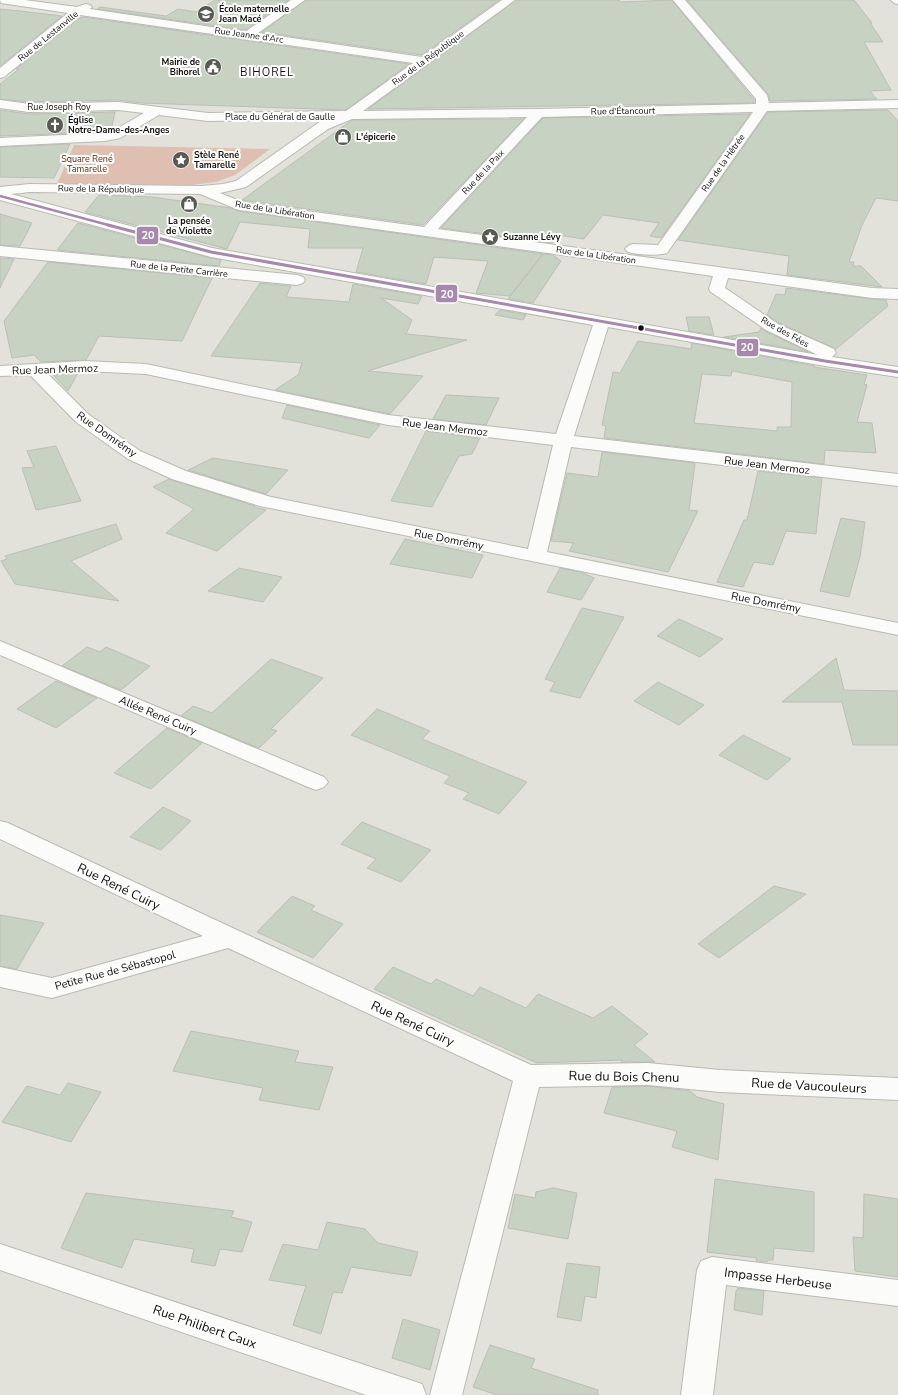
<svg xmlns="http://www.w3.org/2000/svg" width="898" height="1395" viewBox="0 0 898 1395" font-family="'Nunito Sans',sans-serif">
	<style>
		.green { fill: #debfb1 }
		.building { fill: #c7d2c2; stroke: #bcbeb8; fill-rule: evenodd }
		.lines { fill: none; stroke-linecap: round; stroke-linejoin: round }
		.minor-casing { stroke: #babab4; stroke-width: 2 }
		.minor { fill: #fbfbf9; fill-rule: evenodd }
		.bus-1-far1-casing { stroke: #fff; stroke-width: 4.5 }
		.bus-1-casing { stroke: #fff; stroke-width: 5.5 }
		.bus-1-far1 { stroke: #a789ad; stroke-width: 2.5 }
		.bus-1 { stroke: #a789ad; stroke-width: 3 }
		.bus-dot { fill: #0f0f0a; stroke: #fff; stroke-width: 1.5 }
		.labels { text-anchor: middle; stroke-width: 4; stroke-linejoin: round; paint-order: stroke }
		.far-poi-label { font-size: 9px; font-weight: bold; fill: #0f0f0a; stroke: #fff; text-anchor: start }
		.far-street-label { font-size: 9px; fill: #0f0f0a; stroke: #fff }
		.far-park-label { font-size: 9px; fill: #6b2105; stroke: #fff }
		.far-quarter-label { font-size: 11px; letter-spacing: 1px; fill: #0f0f0a; stroke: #fff }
		.street-label { font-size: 11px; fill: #0f0f0a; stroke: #fff }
		.near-street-label { font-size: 13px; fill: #0f0f0a; stroke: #fff }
		.line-badge { stroke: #fff; stroke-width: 1.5 }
		.badge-label { font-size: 11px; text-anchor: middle; font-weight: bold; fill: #fff }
	</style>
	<rect width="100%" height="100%" fill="#e2e2da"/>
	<path class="green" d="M74 145 270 149 235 175 216 182 191 185 57 184Z"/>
	<path class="building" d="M215 0H288L245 30 97 9 100 7 166 16 178 9 196 12Z
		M306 0H499L422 55 262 32Z
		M516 0H619L621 2 672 0 754 100V103L368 109Z
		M687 0H854L872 23H870L883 42H864L891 90 870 91 877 99 770 101 768 94Z
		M0 9 20 11 62 16 0 66Z
		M83 17 409 64 346 110 141 103 118 100 29 102 0 99V84L19 69H16L79 18Z
		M0 110 29 114 115 112 112 126 103 132H96L79 125 75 133 0 136Z
		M888 110 898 121V201L876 198 862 225 849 262H854L853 266H861L882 287 787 275 789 256 678 240 768 112Z
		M750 114 661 238 650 236 659 223 603 215 584 239 558 235 552 243 441 228 543 118Z
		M524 119 423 225 242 200 352 120Z
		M70 144 54 178 0 177V147Z
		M99 195 152 197 231 208 239 211 543 254 510 296 476 293 488 261 434 257 426 284 356 272 363 248H308L310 229 240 222 227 249 85 212Z
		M0 214 32 223 20 246 0 245Z
		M78 223 211 258 221 260 219 266 57 250Z
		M543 254 553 255 561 261 533 303 508 299Z
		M0 258 14 259 0 288Z
		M48 262 212 278 182 341 99 336 86 360 41 362 34 355 12 358 4 321Z
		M260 283 291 286 286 297 349 302 353 284 422 296 418 304 381 298 412 320 406 334 467 340 368 371 423 376 390 414 275 390 298 375 302 363 211 356Z
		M786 288 872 299 886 300 888 306 836 349 779 323 767 315 776 294 785 295Z
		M500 310 526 315 523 320 495 315Z
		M686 317H709L714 335 689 331Z
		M761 328 765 331 808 352 724 337 759 332Z
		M638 341 692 349 691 343 815 366 814 367 867 375 864 384 867 385 857 422 872 423 876 453 825 450 824 464 604 438 606 426 602 425 613 372 620 373ZM732 371 792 382 791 427H777V431L694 423 702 374 731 376Z
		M78 373 68 391 53 375Z
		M446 395 499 398 486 425 433 419Z
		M287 405 380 425 369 438 282 418Z
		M426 431 480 438 472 454 459 456 432 507 391 501Z
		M56 446 81 501 36 510 22 468 34 467 27 451Z
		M602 452 695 463 689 510 698 511 668 572 569 551 574 543 551 541 567 473 598 477Z
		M213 458 288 470 266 494 188 470Z
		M758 471 822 478 816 534 786 531 773 565 754 562 743 587 717 582 744 520H747Z
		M169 479 255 506 254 507 266 510 217 551 166 533 194 509 153 487Z
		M841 518 865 522 860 557 849 597 820 591Z
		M116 524 122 539 71 561 119 601 15 584 1 561 7 559 5 556Z
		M405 539 483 555 472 578 390 564Z
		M239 568 282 577 263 602 208 591Z
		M560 568 581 572 594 578 581 600 547 592Z
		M582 608 624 617 580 698 550 691 555 682 545 679Z
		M679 619 723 639 700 657 657 636Z
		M87 647 100 652 106 647 150 666 121 690 62 666Z
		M836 658 844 690 898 691V745H853L842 702H782Z
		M271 659 323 678 271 729 277 731 259 748 181 716 193 706 212 713Z
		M56 681 97 698 56 728 17 709Z
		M658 682 704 705 679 725 634 701Z
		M377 709 430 731 422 739 527 782 499 814 463 799 469 793 444 783 450 776 351 735Z
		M167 728 202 743 151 789 114 773Z
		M743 735 791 759 767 780 719 755Z
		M163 807 191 821 161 850 130 837Z
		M362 822 431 850 401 882 367 868 376 859 341 844Z
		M774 886 806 894 719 958 698 944Z
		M292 896 315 906 311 910 343 924 313 958 257 932Z
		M0 915 44 923 17 969 0 966Z
		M393 967 431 984 436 979 473 996 480 987 526 1008 538 994 593 1018 612 1006 648 1034 634 1045 655 1062H621L622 1060 537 1063 374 989Z
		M191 1031 299 1051 295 1062 333 1067 319 1110 259 1100 263 1088 173 1071Z
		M68 1083 101 1092 71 1142 2 1122 27 1086 60 1095Z
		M648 1086 690 1091 697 1097 724 1104 718 1160 672 1147 677 1131 604 1113 612 1087Z
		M715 1179 814 1192V1252L774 1248 773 1260H768L767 1262 756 1261 757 1258 707 1252Z
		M553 1188 577 1193 568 1239 508 1228 515 1194 535 1198 536 1192Z
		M86 1193 234 1211 231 1217 252 1222 242 1252 220 1249 215 1266 191 1262 194 1249 134 1239 122 1268 61 1248Z
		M864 1194 898 1199V1277L855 1271 853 1237 863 1238Z
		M327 1222 365 1229 378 1243 418 1252 411 1276 351 1267 342 1293 333 1292 321 1334 293 1325 306 1286 269 1280 283 1244 318 1250Z
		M567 1263 600 1267 596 1298 585 1296 581 1321 557 1317Z
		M738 1288 764 1291 762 1315 734 1310 736 1291Z
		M403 1319 440 1330 430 1370 392 1358Z
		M490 1345 535 1359 531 1368 598 1390V1395H497L473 1387Z"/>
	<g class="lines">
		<g class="minor-casing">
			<path id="minor" d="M0 0H25L77 7 86 4 90 5 92 7 90 9 245 32 291 0H305L258 33 422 57 502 0H515L363 111 538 109 756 104V99L673 0H685L767 95 769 103 898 100V108L767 111 667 253C656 256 639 255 628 252L625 249 628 246 633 244 658 245 753 112 542 117 438 229 872 288 898 289V299L872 298 728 278 725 288 778 324 834 349 836 353 832 357 898 367V377L825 366 608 327 574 436 898 474V486L571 447 547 552 898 623V635L260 506 172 479 128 459 76 422 30 375 0 376V366L85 361 146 364 388 415 556 434 593 325 211 257 0 200V187L30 184 202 186 223 184 236 181 318 123 328 119 208 121 159 115 120 138 105 141 0 146V138L105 133 111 132 144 113 118 110 29 112 0 108V100L29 104 118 102 208 113 346 111 413 63 80 15 4 77 0 78V68L68 13 1 3ZM527 117 424 227 242 202 220 193 246 187 328 129 352 119ZM30 192 200 194 239 210 713 276 709 289 711 292 766 330 818 355 212 248 11 194ZM85 371 146 374 388 425 553 445 528 549 271 497 186 471 140 451 88 414 48 374Z
				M891 0H898V4L894 3Z
				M0 246 297 275 303 277 305 280 303 283 297 285 0 256Z
				M0 641 324 777 328 782 324 787 316 790 308 787 0 655Z
				M0 821 8 823 239 931 531 1065 648 1063 720 1070 898 1078V1100L720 1092 648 1085 539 1087 462 1395H430L513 1081 228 948 52 998 0 987V967L52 978 203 936 0 839Z
				M0 1244 410 1380 422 1384 426 1395H366L0 1270Z
				M712 1257 898 1280V1306L726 1285 713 1395H681L697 1270 701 1261Z"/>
		</g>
		<use href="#minor" class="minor"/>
		<g class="bus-1-far1-casing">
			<path id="bus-1-far1" d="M0 196 112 226"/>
		</g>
		<g class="bus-1-casing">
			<path id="bus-1" d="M108 225 211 252 825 361 898 372"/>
		</g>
		<use href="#bus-1-far1" class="bus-1-far1"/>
		<use href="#bus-1" class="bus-1"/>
	</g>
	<defs>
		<g id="school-disc" transform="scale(0.9)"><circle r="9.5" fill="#595953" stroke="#fff"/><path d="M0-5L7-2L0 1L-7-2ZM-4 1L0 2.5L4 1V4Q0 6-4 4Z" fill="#fff"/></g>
		<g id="civic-disc" transform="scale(0.9)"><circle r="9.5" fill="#595953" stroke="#fff"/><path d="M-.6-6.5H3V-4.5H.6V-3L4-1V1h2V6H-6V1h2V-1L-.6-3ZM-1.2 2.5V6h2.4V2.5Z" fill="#fff"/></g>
		<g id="church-disc" transform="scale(0.9)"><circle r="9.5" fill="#595953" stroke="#fff"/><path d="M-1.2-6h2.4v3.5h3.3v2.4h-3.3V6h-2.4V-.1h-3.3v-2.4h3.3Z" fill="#fff"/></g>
		<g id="shop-disc" transform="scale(0.9)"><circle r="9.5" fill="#595953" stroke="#fff"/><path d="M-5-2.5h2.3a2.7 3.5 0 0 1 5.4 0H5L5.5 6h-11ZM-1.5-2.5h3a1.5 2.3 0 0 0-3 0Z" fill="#fff"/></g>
		<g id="sight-disc" transform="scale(0.9)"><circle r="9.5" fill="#595953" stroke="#fff"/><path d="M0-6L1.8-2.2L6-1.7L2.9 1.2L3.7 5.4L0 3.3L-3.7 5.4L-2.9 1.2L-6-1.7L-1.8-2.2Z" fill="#fff"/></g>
	</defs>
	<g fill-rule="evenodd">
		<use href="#school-disc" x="206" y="14"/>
		<use href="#civic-disc" x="213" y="67"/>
		<use href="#church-disc" x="55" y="125"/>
		<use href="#shop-disc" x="343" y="137"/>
		<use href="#sight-disc" x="181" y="160"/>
		<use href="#shop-disc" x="189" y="204"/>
		<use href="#sight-disc" x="490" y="237"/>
	</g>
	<circle class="bus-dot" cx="641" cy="328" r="3.5"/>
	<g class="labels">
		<g class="far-poi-label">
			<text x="219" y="12">École maternelle<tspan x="219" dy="10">Jean Macé</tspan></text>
			<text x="200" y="65" text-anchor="end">Mairie de<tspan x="200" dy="10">Bihorel</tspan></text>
			<text x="68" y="123">Église<tspan x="68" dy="10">Notre-Dame-des-Anges</tspan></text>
			<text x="356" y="140">L'épicerie</text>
			<text x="194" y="158">Stèle René<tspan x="194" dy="10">Tamarelle</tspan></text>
			<text x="189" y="224" text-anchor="middle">La pensée<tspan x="189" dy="10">de Violette</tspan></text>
			<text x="503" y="240">Suzanne Lévy</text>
		</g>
		<g class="far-street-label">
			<text transform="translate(249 35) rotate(8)" y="3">Rue Jeanne d'Arc</text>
			<text transform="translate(48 36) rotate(-39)" y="3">Rue de Lestanville</text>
			<text transform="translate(428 58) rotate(-36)" y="3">Rue de la République</text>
			<text x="59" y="110">Rue Joseph Roy</text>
			<text transform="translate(623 111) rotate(-1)" y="3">Rue d'Étancourt</text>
			<text x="280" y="120">Place du Général de Gaulle</text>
			<text transform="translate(723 163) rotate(-55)" y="3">Rue de la Hêtrée</text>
			<text transform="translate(483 172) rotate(-47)" y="3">Rue de la Paix</text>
			<text transform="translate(101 189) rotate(1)" y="3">Rue de la République</text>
			<text transform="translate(275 210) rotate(9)" y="3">Rue de la Libération</text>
			<text transform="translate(596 255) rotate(8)" y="3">Rue de la Libération</text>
			<text transform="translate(179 269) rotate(6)" y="3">Rue de la Petite Carrière</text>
			<text transform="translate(785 332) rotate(29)" y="3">Rue des Fées</text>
		</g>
		<g class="far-park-label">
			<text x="87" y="162">Square René<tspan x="87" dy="10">Tamarelle</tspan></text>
		</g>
		<g class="far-quarter-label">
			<text x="267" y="76">BIHOREL</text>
		</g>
		<g class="street-label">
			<text transform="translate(55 369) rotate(-2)" y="4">Rue Jean Mermoz</text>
			<text transform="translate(445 427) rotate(7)" y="4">Rue Jean Mermoz</text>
			<text transform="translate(107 434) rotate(35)" y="4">Rue Domrémy</text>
			<text transform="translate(767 465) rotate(7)" y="4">Rue Jean Mermoz</text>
			<text transform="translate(449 539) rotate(11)" y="4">Rue Domrémy</text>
			<text transform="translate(766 602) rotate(11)" y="4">Rue Domrémy</text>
			<text transform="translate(158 715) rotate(23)" y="4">Allée René Cuiry</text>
			<text transform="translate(115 970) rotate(-15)" y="4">Petite Rue de Sébastopol</text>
		</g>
		<g class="near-street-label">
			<text transform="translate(119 886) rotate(26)" y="5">Rue René Cuiry</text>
			<text transform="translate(413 1023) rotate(25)" y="5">Rue René Cuiry</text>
			<text transform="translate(624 1076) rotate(1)" y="5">Rue du Bois Chenu</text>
			<text transform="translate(809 1085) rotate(3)" y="5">Rue de Vaucouleurs</text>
			<text transform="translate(778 1278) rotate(7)" y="5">Impasse Herbeuse</text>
			<text transform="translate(205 1326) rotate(19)" y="5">Rue Philibert Caux</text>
		</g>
	</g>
	<g class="line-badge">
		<rect x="136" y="226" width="23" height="19" rx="4" fill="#a789ad"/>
		<rect x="435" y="284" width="23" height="19" rx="4" fill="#a789ad"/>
		<rect x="736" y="338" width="23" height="19" rx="4" fill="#a789ad"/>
	</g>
	<g class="badge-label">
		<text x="148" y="239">20</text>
		<text x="447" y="298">20</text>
		<text x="747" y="351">20</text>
	</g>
</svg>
